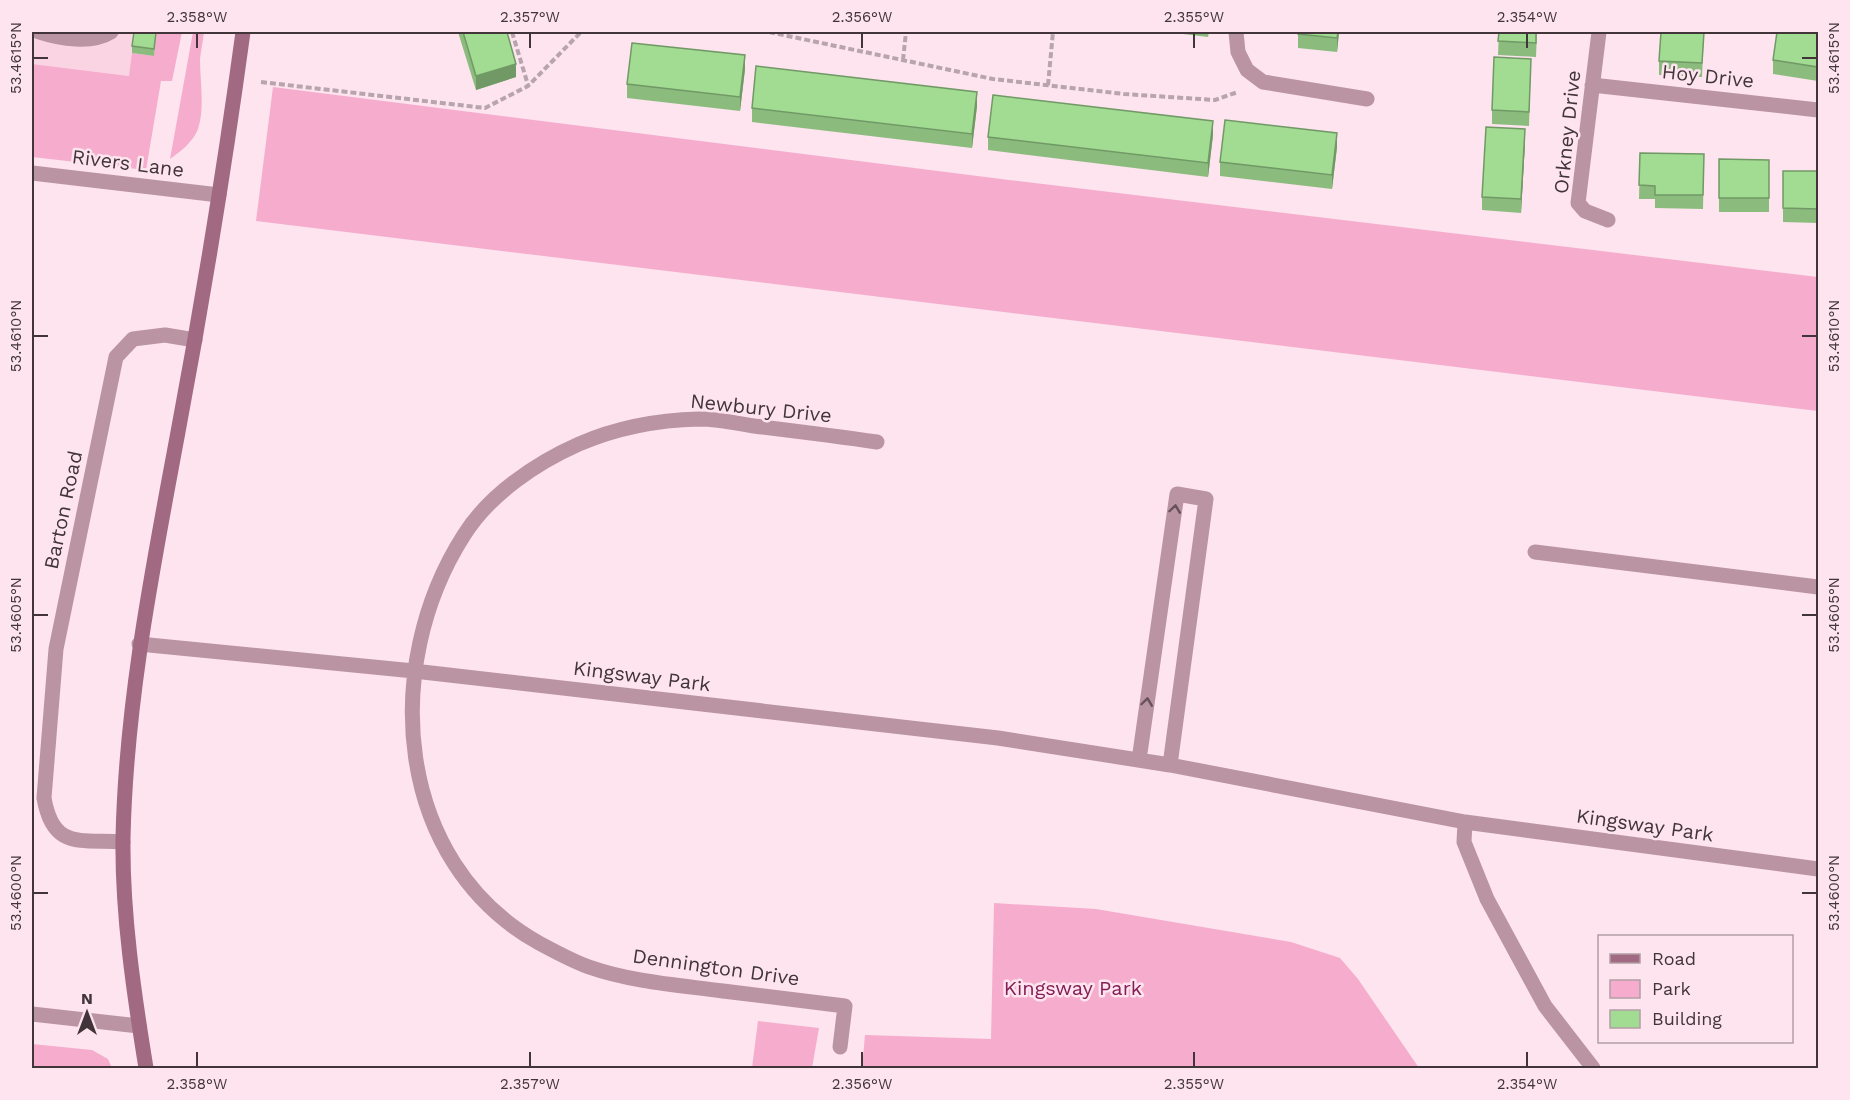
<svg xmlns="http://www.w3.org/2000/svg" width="1850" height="1100" viewBox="0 0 1850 1100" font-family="'Work Sans',sans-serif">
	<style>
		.built { fill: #fbd4e4 }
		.green { fill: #f6adcd }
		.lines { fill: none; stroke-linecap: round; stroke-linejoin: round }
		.path { stroke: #b8a4ac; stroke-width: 4; stroke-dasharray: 6 3; stroke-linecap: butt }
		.service { stroke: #bb94a4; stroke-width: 15 }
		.minor { stroke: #bb94a4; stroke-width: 15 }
		.tertiary { stroke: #bb94a4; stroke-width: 15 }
		.secondary { stroke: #a16982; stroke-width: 15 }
		.wall { fill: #8bbc7e }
		.shaded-wall { fill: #719966 }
		.building { fill: #a2db92; stroke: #719966; stroke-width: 1.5 }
		.oneway { stroke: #66525a }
		.ticks { fill: none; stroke: #42353a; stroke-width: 2 }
		.labels { text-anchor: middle; stroke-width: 5; stroke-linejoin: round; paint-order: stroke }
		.street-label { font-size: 20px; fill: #42353a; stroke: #fde4ee }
		.park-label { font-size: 20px; fill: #831e56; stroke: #fde4ee }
		.neatline { fill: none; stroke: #42353a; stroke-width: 2 }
		.ticks-label { font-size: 15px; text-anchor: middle; fill: #42353a }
	</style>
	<rect width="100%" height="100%" fill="#fde4ee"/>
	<path class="built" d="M32 32H167L161 80 32 64Z"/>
	<path class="green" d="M137 32H182L172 81H161L146 170 32 157V64L129 76 132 53 154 56Z
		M193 32H204C203 41 201 50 200 59 200 81 205 108 198 129 193 142 181 151 170 159Z
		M273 87 1009 180 1818 277V411L256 221Z
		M994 903 1096 909 1291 942 1340 958 1358 979 1419 1068H862L865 1035 991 1039Z
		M758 1021 819 1028 812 1068H752Z
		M32 1044 92 1050 108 1059 112 1068H32Z"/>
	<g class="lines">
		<path class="path" d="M512 32 528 85
			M769 32 993 79 1124 94 1215 100 1238 92
			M903 60 906 32
			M261 82 485 108 528 86 581 32
			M1048 85 1053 32"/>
		<path class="service" d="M39 32C60 39 92 44 111 32"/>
		<path class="minor" d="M1236 32 1238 52 1247 70 1263 82 1367 99
			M1599 32 1578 203 1585 211 1608 220
			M1592 85 1818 110
			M32 173 219 195
			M1535 552 1818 587
			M139 644 414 671 998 738 1170 765 1465 822 1818 869
			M1139 760 1177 494 1206 499 1170 765
			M1465 822 1464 842 1487 899 1545 1006 1593 1068
			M123 842C80 839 53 850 44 798L56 649 116 357 133 339 165 335 195 340
			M840 1047 845 1006C805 1001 764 996 723 991 678 985 632 982 589 967 572 961 554 951 539 943 394 862 380 666 464 535 489 495 536 463 579 444 616 428 658 420 699 419 717 419 736 423 754 426 795 431 836 436 877 442"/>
		<path class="tertiary" d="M32 1014 139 1026"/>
		<path class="secondary" d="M146 1068C134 994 122 914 123 838 126 700 153 567 178 432 203 299 225 165 243 32"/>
	</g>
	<path class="wall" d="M156 32 154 56 132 53V46Z
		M458 32H507L516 77 476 90Z
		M1166 32H1209L1208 37Z
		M1298 32H1339L1337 52 1298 48Z
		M1499 32H1537L1536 57 1498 55Z
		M1704 32 1702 77 1659 75V61Z
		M1818 32V81L1773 74V60Z
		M1531 59 1529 126 1492 124V110Z
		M745 69 740 111 627 98V84Z
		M977 106 972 148 752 122V108Z
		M1213 135 1208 177 988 150V137Z
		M1525 143 1521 213 1482 210V197Z
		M1337 147 1332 189 1220 176V162Z
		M1640 153 1704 154 1703 209 1655 208V199H1639Z
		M1719 159 1769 160V212H1719Z
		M1783 171H1818V223L1783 222Z"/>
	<path class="shaded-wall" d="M1338 32H1339L1337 52V38Z
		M745 55V69L740 111V97Z
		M516 64V77L476 90V76Z
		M977 92V106L972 148V134Z
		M1213 121V135L1208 177V163Z
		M1525 129V143L1521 213V199Z
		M1337 133V147L1332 189V175Z"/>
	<path class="building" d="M134 32H156L154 49 132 46Z
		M463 32H507L516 64 476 76Z
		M1298 32H1338L1337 38 1298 34Z
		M1499 32H1536V43L1498 41Z
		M1661 32H1704L1702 63 1659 61Z
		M1777 32H1818V67L1773 60Z
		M632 43 745 55 740 97 627 84Z
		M1494 57 1531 59 1529 112 1492 110Z
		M756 66 977 92 972 134 752 108Z
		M993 95 1213 121 1208 163 988 137Z
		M1225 120 1337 133 1332 175 1220 162Z
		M1486 127 1525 129 1521 199 1482 197Z
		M1640 153 1704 154 1703 195H1655V186L1639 185Z
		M1719 159 1769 160V198H1719Z
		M1783 171H1818V209L1783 208Z"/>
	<defs><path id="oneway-chevron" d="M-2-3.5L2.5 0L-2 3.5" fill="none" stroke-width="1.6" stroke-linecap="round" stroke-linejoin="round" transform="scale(1.5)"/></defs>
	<g class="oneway">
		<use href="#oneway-chevron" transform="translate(1175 509) rotate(-82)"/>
		<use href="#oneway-chevron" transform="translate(1147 702) rotate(-82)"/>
	</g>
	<path class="ticks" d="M197 33V48M530 33V48M862 33V48M1194 33V48M1527 33V48M33 58H48M1802 58H1817M33 336H48M1802 336H1817M33 615H48M1802 615H1817M33 893H48M1802 893H1817M197 1052V1067M530 1052V1067M862 1052V1067M1194 1052V1067M1527 1052V1067"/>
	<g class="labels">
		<g class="street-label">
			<text transform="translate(1708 76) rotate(6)" y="7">Hoy Drive</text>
			<text transform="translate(1567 132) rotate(-84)" y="7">Orkney Drive</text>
			<text transform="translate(128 163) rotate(7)" y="7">Rivers Lane</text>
			<text transform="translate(761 408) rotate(6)" y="7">Newbury Drive</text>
			<text transform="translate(63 510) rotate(-78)" y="7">Barton Road</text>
			<text transform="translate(642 676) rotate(7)" y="7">Kingsway Park</text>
			<text transform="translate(1645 825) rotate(8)" y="7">Kingsway Park</text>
			<text transform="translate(716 967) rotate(8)" y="7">Dennington Drive</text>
		</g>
		<g class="park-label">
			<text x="1073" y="995">Kingsway Park</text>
		</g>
	</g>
	<rect width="1850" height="1100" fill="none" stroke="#fde4ee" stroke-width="66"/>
	<rect x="1598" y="935" width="195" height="108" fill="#fde4ee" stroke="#b29ea6" stroke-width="1.5"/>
	<rect x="1610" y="954" width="30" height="9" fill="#a16982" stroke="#b29ea6" stroke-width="1.5"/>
	<text x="1652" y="965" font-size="18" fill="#42353a">Road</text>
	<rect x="1610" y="980" width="30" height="18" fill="#f6adcd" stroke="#b29ea6" stroke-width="1.5"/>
	<text x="1652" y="995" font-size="18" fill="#42353a">Park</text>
	<rect x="1610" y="1010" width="30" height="18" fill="#a2db92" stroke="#b29ea6" stroke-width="1.5"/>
	<text x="1652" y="1025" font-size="18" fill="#42353a">Building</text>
	<g transform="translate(87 1013)" stroke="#fde4ee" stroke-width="4.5" paint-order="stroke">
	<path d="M0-4.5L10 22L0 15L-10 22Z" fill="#42353a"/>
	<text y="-9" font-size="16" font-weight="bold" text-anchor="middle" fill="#42353a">N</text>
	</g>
	<rect x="33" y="33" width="1784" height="1034" class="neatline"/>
	<g class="ticks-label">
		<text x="197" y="22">2.358°W</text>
		<text x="530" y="22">2.357°W</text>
		<text x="862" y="22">2.356°W</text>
		<text x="1194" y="22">2.355°W</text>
		<text x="1527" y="22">2.354°W</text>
		<text transform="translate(16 58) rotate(-90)" y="5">53.4615°N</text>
		<text transform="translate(1834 58) rotate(-90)" y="5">53.4615°N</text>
		<text transform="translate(16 336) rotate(-90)" y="5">53.4610°N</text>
		<text transform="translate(1834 336) rotate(-90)" y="5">53.4610°N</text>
		<text transform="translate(16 615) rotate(-90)" y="5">53.4605°N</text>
		<text transform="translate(1834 615) rotate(-90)" y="5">53.4605°N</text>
		<text transform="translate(16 893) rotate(-90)" y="5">53.4600°N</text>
		<text transform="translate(1834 893) rotate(-90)" y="5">53.4600°N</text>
		<text x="197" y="1089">2.358°W</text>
		<text x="530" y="1089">2.357°W</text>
		<text x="862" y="1089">2.356°W</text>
		<text x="1194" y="1089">2.355°W</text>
		<text x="1527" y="1089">2.354°W</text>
	</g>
</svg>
